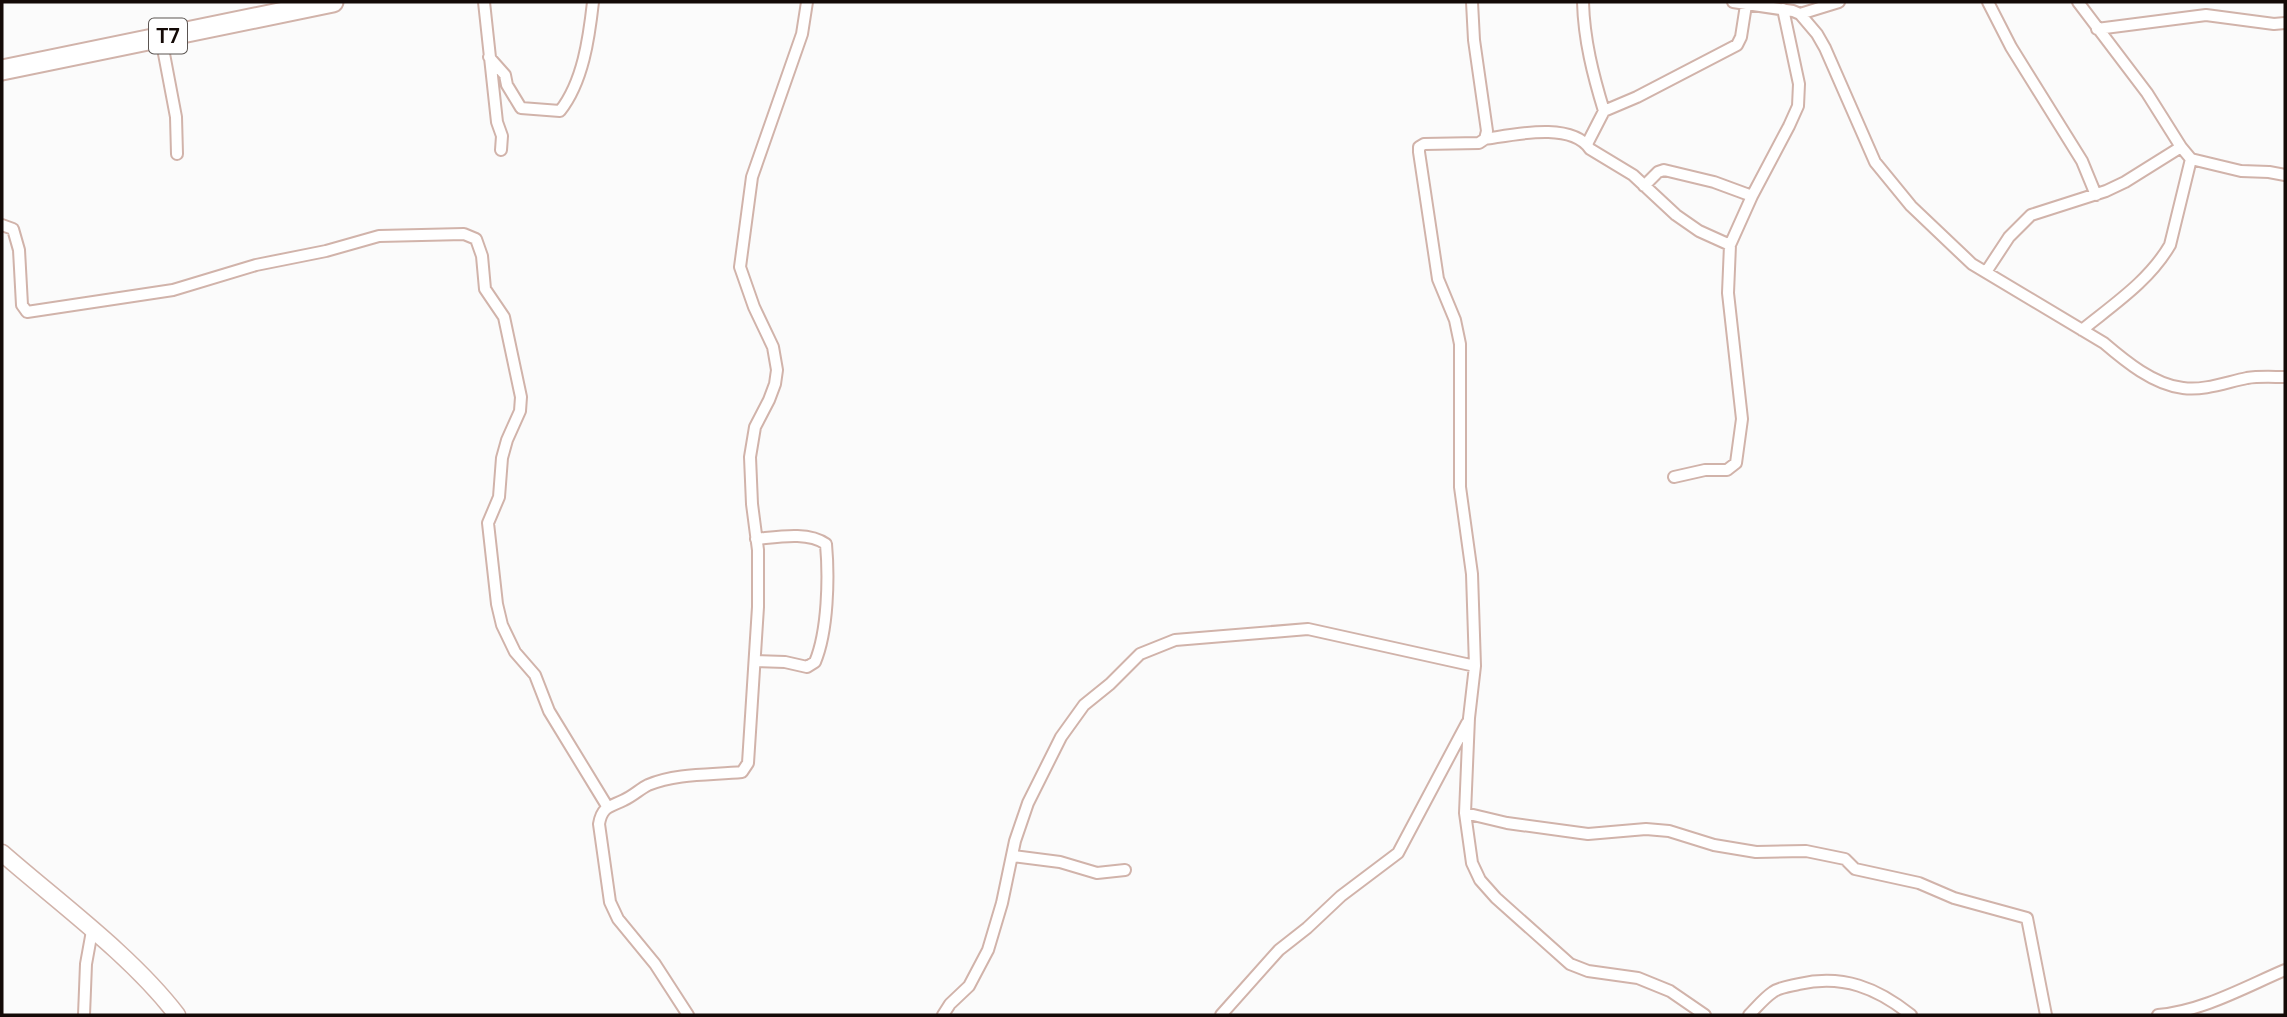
<svg xmlns="http://www.w3.org/2000/svg" width="2287" height="1017" viewBox="0 0 2287 1017" font-family="'DM Sans',sans-serif">
	<style>
		.lines { fill: none; stroke-linecap: round; stroke-linejoin: round }
		.minor-casing { stroke: #d1b3aa; stroke-width: 14 }
		.secondary-casing { stroke: #d1b3aa; stroke-width: 19 }
		.trunk-casing { stroke: #d1b3aa; stroke-width: 23 }
		.minor { stroke: #fff; stroke-width: 10 }
		.secondary { stroke: #fff; stroke-width: 16 }
		.trunk { stroke: #fff; stroke-width: 19 }
		.labels { text-anchor: middle; stroke-width: 5; stroke-linejoin: round; paint-order: stroke }
		.shield { fill: #fff; stroke: #5a5451; stroke-width: 2 }
		.shield-label { font-size: 21px; font-weight: bold; fill: #140a07 }
	</style>
	<rect width="100%" height="100%" fill="#fbfbfb"/>
	<g class="lines">
		<g class="minor-casing">
			<path id="minor" d="M484 2 497 122 502 136 501 150
				M1472 2 1474 40 1487 131 1485 139 1479 143 1424 144 1419 147V152L1438 279 1455 320 1460 344V487L1472 574 1475 666 1469 718 1465 813 1472 863 1480 880 1496 898 1570 964 1588 971 1638 978 1670 991 1705 1015
				M1583 2C1584 40 1593 75 1604 111
				M1733 2 1793 11 1800 14 1817 34 1825 48 1875 162 1911 206 1972 264 2104 343C2125 361 2154 385 2183 388 2204 391 2227 382 2247 378 2259 376 2273 377 2285 377
				M1988 2 2011 47 2082 161 2096 195
				M2078 2 2147 93 2181 147 2191 159 2241 171 2269 172 2285 175
				M1800 14 1839 2
				M2097 29 2206 15 2274 24 2285 23
				M161 38 176 117 177 154
				M489 57 505 75 507 85 521 108 560 111C583 82 589 38 593 2
				M1485 139C1513 135 1571 121 1590 149L1633 175 1676 215 1699 231 1730 245
				M1587 144 1604 111 1637 97 1737 45 1741 37 1746 5
				M1644 186 1658 172 1664 170 1714 182 1752 196
				M2 225 13 229 19 250 22 305 27 312 173 290 256 265 326 251 379 236 464 234 476 239 482 256 485 289 504 317 521 397 520 411 507 440 502 458 499 497 488 523 497 604 502 625 515 652 535 675 549 711 607 806
				M1986 272 2009 237 2031 215 2106 191 2125 182 2181 147
				M2082 330C2114 304 2149 281 2170 245L2191 159
				M1674 477 1705 470H1727L1736 463 1742 419 1728 293 1730 245 1752 196 1789 126 1798 106 1799 84 1783 9
				M755 661 785 662 807 667 815 662C828 631 829 577 826 544 808 531 777 537 756 539
				M1465 813 1507 823 1588 834 1646 829 1669 831 1714 845 1756 852 1806 851 1845 859 1855 869 1919 883 1954 898 2027 918 2046 1015
				M1013 856 1060 862 1097 873 1125 870
				M84 1015 86 964 92 931
				M688 1015 655 964 618 919 610 902 599 824C602 806 610 807 624 800 633 796 640 789 648 785 677 773 711 775 742 772L748 763 758 607V550L752 504 750 457 755 427 769 400 775 384 777 370 773 347 754 307 740 267 752 177 802 34 807 2
				M943 1015 950 1004 969 986 988 950 1002 903 1015 841 1028 803 1061 737 1084 705 1110 684 1140 654 1175 640 1308 629 1475 666
				M1221 1015 1279 950 1307 928 1341 896 1398 853 1467 723
				M1749 1015C1756 1008 1764 998 1773 992 1780 987 1791 986 1799 984 1843 974 1877 988 1911 1015
				M2158 1015C2203 1011 2245 987 2285 970"/>
		</g>
		<g class="secondary-casing">
			<path id="secondary" d="M2 853C58 902 132 956 177 1015"/>
		</g>
		<g class="trunk-casing">
			<path id="trunk" d="M2 70 333 2"/>
		</g>
		<use href="#minor" class="minor"/>
		<use href="#secondary" class="secondary"/>
		<use href="#trunk" class="trunk"/>
	</g>
	<g class="labels">
		<rect class="shield" x="149" y="18.5" width="38" height="35" rx="5"/>
		<g class="shield-label">
			<text x="168" y="43">T7</text>
		</g>
	</g>
	<rect width="2287" height="1017" fill="none" stroke="#140a07" stroke-width="7"/>
</svg>
